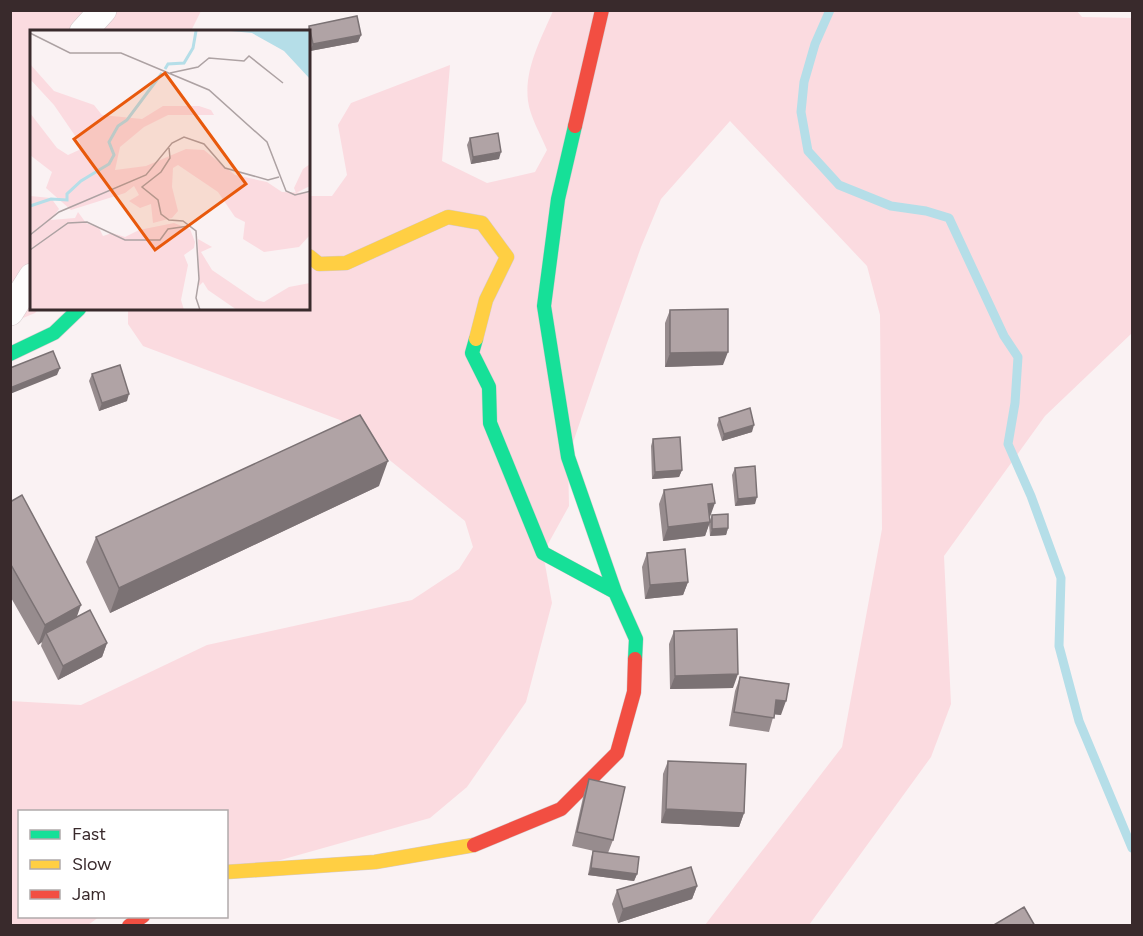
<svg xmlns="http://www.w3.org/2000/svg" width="1143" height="936" viewBox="0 0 1143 936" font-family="Figtree,sans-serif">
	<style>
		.green { fill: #fbdbe0 }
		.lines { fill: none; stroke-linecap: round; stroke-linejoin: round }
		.stream { stroke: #b5dee8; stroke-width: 9 }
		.street-casing { stroke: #d6cbcd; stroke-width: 28 }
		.fast-casing { stroke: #d6cbcd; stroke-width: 15 }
		.slow-casing { stroke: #d6cbcd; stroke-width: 15 }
		.jam-casing { stroke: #d6cbcd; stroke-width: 15 }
		.street { stroke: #fefdfd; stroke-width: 27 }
		.fast { stroke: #16e098; stroke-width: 14 }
		.slow { stroke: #ffcf43; stroke-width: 14 }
		.jam { stroke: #f24e42; stroke-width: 14 }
		.wall { fill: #978c8e }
		.shaded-wall { fill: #7b7274 }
		.building { fill: #b0a3a5; stroke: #7b7274; stroke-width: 1.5 }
		.inset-river { fill: none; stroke: #b5dee8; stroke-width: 3 }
		.inset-road { fill: none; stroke: #ada2a3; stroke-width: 1.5 }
		.view { fill: #e8590c; fill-opacity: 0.15; stroke: #e8590c; stroke-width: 3 }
		.inset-edge { fill: none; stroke: #392a2c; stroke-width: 3 }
	</style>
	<rect width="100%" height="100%" fill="#faf2f3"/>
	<path class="green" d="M1076 10 1082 17 1132 18V333L1045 416 944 556 951 704 931 757 809 925H705L842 747 882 529 880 315 867 266 730 121 661 199 641 247 606 346 568 457 569 506 543 553 552 603 526 702 467 787 430 818 227 875 226 812H20V916L99 917 88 925H11L10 701 81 705 207 645 412 600 459 569 473 547 465 521 340 420 143 346 128 324V309H309V196H332L347 175 338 125 351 103 450 65 442 161 487 183 535 172 547 150C541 135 530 117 528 101 524 69 541 39 553 11Z
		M11 11H201L191 31 32 32V309H39L35 313 11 323Z"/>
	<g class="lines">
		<path class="stream" d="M830 10 815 44 804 82 801 112 808 151 839 185 891 206 926 211 949 218 1004 336 1018 357 1015 403 1008 444 1031 496 1061 578 1059 646 1079 721 1132 848"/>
		<g class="street-casing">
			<path id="street" d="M83 32 103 10
				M10 312 32 277"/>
		</g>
		<g class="fast-casing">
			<path id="fast" d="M575 126 558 199 544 306 568 457 615 592 636 639 635 659
				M476 339 472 353 489 387 490 423 543 553 615 592
				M10 354 54 333 79 309"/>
		</g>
		<g class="slow-casing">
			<path id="slow" d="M309 256 319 264 346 263 448 217 482 223 507 257 486 300 476 339
				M226 872 375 862 474 845"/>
		</g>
		<g class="jam-casing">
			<path id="jam" d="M575 126 602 10
				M474 845 561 809 617 753 634 692 635 659
				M129 926 143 916"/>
		</g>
		<use href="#street" class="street"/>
		<use href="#fast" class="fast"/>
		<use href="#slow" class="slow"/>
		<use href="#jam" class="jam"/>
	</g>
	<path class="wall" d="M309 26 361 35 358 42 310 51 309 44V32H307Z
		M470 138 499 159 471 164 467 145Z
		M670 310 723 365 665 367V323Z
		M92 374 127 401 99 411 89 381Z
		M719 418 752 432 722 441 717 425Z
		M653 439 682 470 679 477 652 479 651 446Z
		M735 468 755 504 735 506 732 475Z
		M379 486 110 613 86 562 96 537Z
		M664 490 710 517V520L712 515 728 528 726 535 710 536 709 524 705 536 663 541 659 504Z
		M10 502 77 617 107 643 102 657 58 680 41 646 42 642 38 645 10 596Z
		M647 553 688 582 683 595 645 599 642 567Z
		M674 631 733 688 670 689 669 644Z
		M740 677 781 715 774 714 769 732 729 726 735 691Z
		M668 761 744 813 739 827 661 823 663 774Z
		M589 779 613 840 608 853 637 874 634 881 588 875 591 858 593 851H594L572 846 584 793Z
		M697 886 692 899 618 923 612 904 617 890Z"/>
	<path class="shaded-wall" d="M361 35 358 42 310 51 313 44Z
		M501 152 499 159 471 164 473 157Z
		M728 352 723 365 665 367 670 353Z
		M60 368 57 375 10 394V388Z
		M129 394 127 401 99 411 102 403Z
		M754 425 752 432 722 441 724 434Z
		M388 461 379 486 110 613 119 588Z
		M682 470 679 477 652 479 655 472Z
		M757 497 755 504 735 506 738 499Z
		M715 503 710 517 703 518 708 504Z
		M710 522 705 536 663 541 668 527Z
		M728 528 726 535 710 536 712 529Z
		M688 582 683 595 645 599 650 585Z
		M81 605 74 625 46 633 42 642 38 645 45 625Z
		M107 643 102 657 58 680 63 666Z
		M738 674 733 688 670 689 675 676Z
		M776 700 786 701 781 715 771 714Z
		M666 809 744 813 739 827 661 823Z
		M591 868 637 874 634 881 588 875Z
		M697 886 692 899 618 923 623 909Z"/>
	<path class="building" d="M357 16 361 35 313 44 309 26Z
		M498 133 501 152 473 157 470 138Z
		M728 309V352L670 353V310Z
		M53 351 60 368 10 388V368Z
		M120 365 129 394 102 403 92 374Z
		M750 408 754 425 724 434 719 418Z
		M360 415 388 461 119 588 96 537Z
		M680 437 682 470 655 472 653 439Z
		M755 466 757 497 738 499 735 468Z
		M712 484 715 503 708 504 710 522 668 527 664 490Z
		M22 495 81 605 45 625 10 563V502Z
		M728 514V528L712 529V515Z
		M685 549 688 582 650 585 647 553Z
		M90 610 107 643 63 666 46 633Z
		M737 629 738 674 675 676 674 631Z
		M740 677 789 684 786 701 776 700 774 718 734 712Z
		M668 761 746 764 744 813 666 809Z
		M589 779 625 787 613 840 577 832Z
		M593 851 639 857 637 874 591 868Z
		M691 867 697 886 623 909 617 890Z
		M1024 907 1035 926H992Z"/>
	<g transform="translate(30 30)">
		<rect width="280" height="280" fill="#faf2f3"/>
		<path d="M0 34 24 61 64 75 72 85 112 89 133 76H169L181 80 184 85H138L114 97 90 117 85 140 116 136 156 119 174 120 205 145 237 152 252 162 280 163V205L269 217 234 222 213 209 215 192 205 187 188 162 148 135 143 138 142 157 148 181 142 188 123 193 121 174 110 178 99 171 109 165 104 156 95 163 41 180 16 158 22 142 0 125V83L27 118 38 125 49 120 50 113 24 75 0 49ZM280 134V156L266 163 264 158 273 139ZM0 166 21 168 29 179 21 190 45 188 48 182 56 193 69 198 73 206 82 203 95 207 109 200 144 193 160 199 165 212 164 218 154 225 158 235 151 270 154 280H0ZM168 209 182 217 171 222 182 240 226 270 234 272 259 257 280 253V280H207L178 260 173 252 169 256Z" fill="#fbdbe0"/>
		<path d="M201 1H280V49L254 21 222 3Z" fill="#b5dee8"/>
		<path class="inset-river" d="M135 39 138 34 154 33 163 18 166 1M0 176 21 169 37 170V164L51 151 79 134 84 125 79 112 88 96 97 90 132 43"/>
		<path class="inset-road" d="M0 3 40 23H91L179 60 237 112 256 161 265 165 281 161M140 43 168 37 179 28 214 31 219 26 253 53M139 118 140 128 131 142 112 157 128 170 131 184 139 190 153 191 166 201 169 249 166 268 170 280M0 205 29 182 116 145 142 113 154 107 174 114 195 138 238 150 249 147M0 220 38 193 57 192 95 210H130L138 199 159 196"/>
		<path class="view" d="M135 43 216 154 125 220 44 109Z"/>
		<rect width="280" height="280" class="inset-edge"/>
	</g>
	<rect width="1143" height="936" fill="none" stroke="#392a2c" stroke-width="24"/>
	<rect x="18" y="810" width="210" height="108" fill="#ffffff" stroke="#b0aaab" stroke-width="1.5"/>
	<rect x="30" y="830" width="30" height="9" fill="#16e098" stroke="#b0aaab" stroke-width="1.5"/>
	<text x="72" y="840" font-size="18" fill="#392a2c">Fast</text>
	<rect x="30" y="860" width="30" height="9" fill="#ffcf43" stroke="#b0aaab" stroke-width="1.5"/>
	<text x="72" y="870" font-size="18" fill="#392a2c">Slow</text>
	<rect x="30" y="890" width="30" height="9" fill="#f24e42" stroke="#b0aaab" stroke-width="1.5"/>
	<text x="72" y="900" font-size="18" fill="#392a2c">Jam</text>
</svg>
